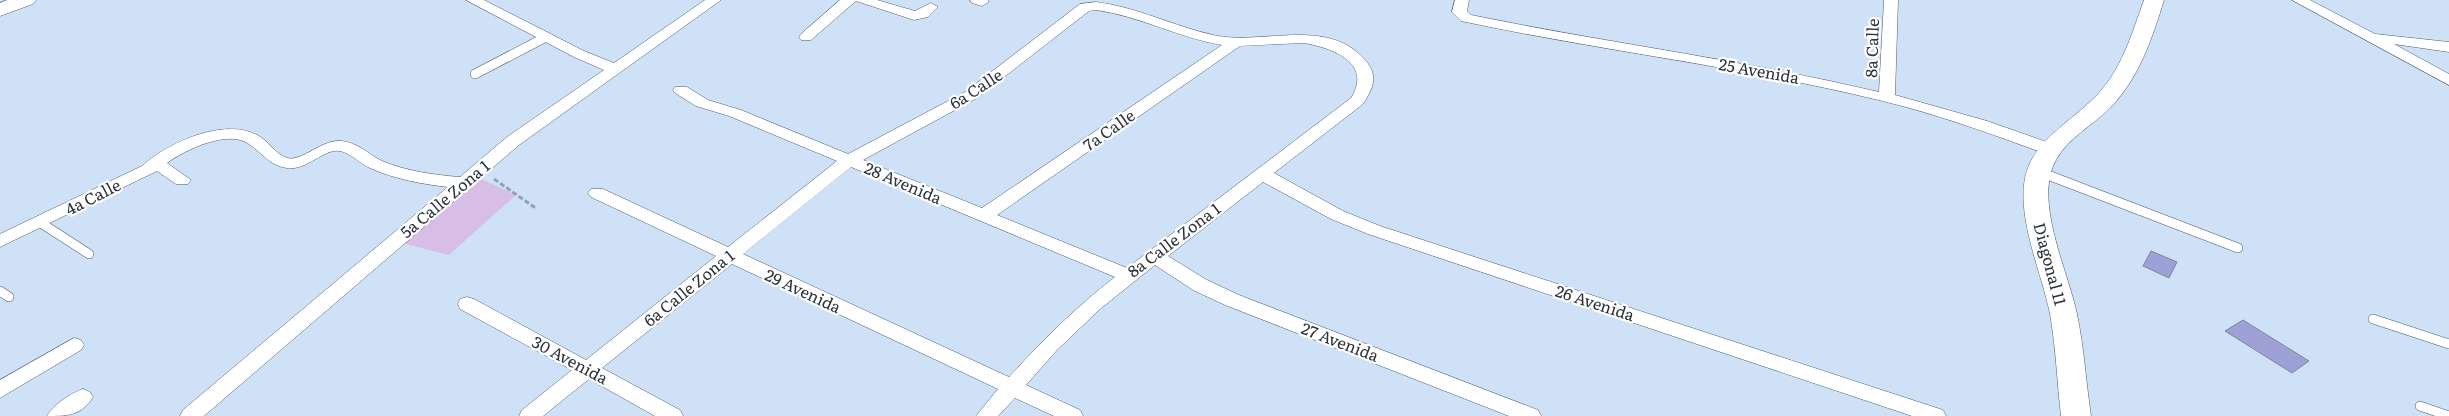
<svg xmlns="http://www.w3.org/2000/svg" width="2449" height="416" viewBox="0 0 2449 416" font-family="Literata,serif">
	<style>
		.green { fill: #d8bee7 }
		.building { fill: #9ea1d6; stroke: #82849b }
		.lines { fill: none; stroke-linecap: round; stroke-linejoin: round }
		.lane-casing { stroke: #4d5d6f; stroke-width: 10 }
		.street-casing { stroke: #4d5d6f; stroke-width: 1 }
		.secondary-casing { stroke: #4d5d6f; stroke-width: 1 }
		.path { stroke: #93a2b3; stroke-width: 3; stroke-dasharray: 5 2.5; stroke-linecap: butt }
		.lane { stroke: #fff; stroke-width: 9 }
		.street { fill: #fff; fill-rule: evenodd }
		.secondary { fill: #fff; fill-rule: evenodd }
		.labels { text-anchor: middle; stroke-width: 4.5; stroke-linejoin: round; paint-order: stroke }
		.street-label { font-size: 16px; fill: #2a3139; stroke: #fff }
	</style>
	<rect width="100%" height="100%" fill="#cee1f6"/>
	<path class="green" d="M479 178 516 195 449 255 402 243Z"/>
	<path class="building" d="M2151 251 2177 262 2169 278 2143 266Z
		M2243 320 2309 361 2292 373 2225 331Z"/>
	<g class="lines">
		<g class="lane-casing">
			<path id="lane" d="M475 74 546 37
				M2040 172 2238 248
				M41 223 89 254
				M0 291 9 297
				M2373 319 2449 344
				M2420 406 2449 416"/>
		</g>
		<g class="street-casing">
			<path id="street" d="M466 0H484L584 51 614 63 705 0H721L519 145 204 416H180L183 410 448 187C422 184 394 179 370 168 360 164 351 153 340 151 324 148 307 171 287 168 270 166 262 153 249 144 228 129 185 150 167 163L191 180 188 184H176L157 171 0 247V234L142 166C166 144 223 117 257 135 268 140 275 154 287 158 302 162 322 139 341 141 357 142 368 154 382 161 406 171 434 175 460 177L507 137 604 70 574 57Z
				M840 0H877L915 11 931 3 938 7 928 17 914 20 856 1 811 40H801L799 37 801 34Z
				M970 0H988L989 2 982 6 972 3Z
				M1455 0H1469L1467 11 1471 15C1607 43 1744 60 1879 92L1884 0H1898L1895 95 1987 121 2058 146 2060 150 2058 154H2046C2000 137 1953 120 1906 107 1762 69 1612 53 1466 22L1461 21 1452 12Z
				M2292 0H2310L2375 34 2449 42V52L2394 44 2449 74V85Z
				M1096 2C1137 7 1173 26 1213 35 1262 46 1327 16 1365 60 1379 75 1373 89 1363 104L1274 173 1343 211 1380 226 1943 410 1946 416H1912L1368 234 1331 219 1263 182 1168 256 1207 280 1239 295 1538 410 1541 416H1509L1225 305 1193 290 1155 265 1100 309 1057 350 1026 385 1080 410 1083 416H1054L1015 398 998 416H976L998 389 732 264 602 368 680 410 683 416H655L589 379 543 416H519L522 410 572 370 460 309 458 304 460 299 467 297 474 299 586 360 716 256 591 197 588 193 591 189H603L728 247 837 161 729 116 696 106 675 93 673 90 675 87H687L708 100 741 110 848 154 965 92 1080 4ZM1096 10C1140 16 1179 38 1222 45L982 208 863 160 977 98 1089 11ZM1304 43C1333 48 1373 63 1351 98L1127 268 997 215 1240 46ZM851 167 1115 277C1076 307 1042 341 1009 377L743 254Z
				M74 338 81 340 84 345 81 350 0 398V380Z
				M83 389 90 392 93 397C82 416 66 416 47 416 53 405 71 393 83 389Z"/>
		</g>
		<g class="secondary-casing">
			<path id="secondary" d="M7 0H36L33 4 0 16V3Z
				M2144 0H2164C2152 39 2139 78 2110 108 2093 125 2068 138 2056 160 2033 200 2068 271 2077 314 2084 348 2086 382 2091 416H2061C2057 382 2056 348 2050 314 2041 268 2008 201 2032 159 2048 132 2076 117 2097 95 2122 69 2132 33 2144 0Z"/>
		</g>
		<path class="path" d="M494 179 537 209"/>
		<use href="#lane" class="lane"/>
		<use href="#street" class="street"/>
		<use href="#secondary" class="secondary"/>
	</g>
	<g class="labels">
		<g class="street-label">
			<text transform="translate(1872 48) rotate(-88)" y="6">8a Calle</text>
			<text transform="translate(1759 71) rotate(10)" y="6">25 Avenida</text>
			<text transform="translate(976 89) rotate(-33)" y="6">6a Calle</text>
			<text transform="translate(1109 130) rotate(-35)" y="6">7a Calle</text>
			<text transform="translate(903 183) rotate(23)" y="6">28 Avenida</text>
			<text transform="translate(93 197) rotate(-27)" y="6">4a Calle</text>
			<text transform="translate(445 199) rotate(-40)" y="6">5a Calle Zona 1</text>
			<text transform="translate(1174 240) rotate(-37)" y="6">8a Calle Zona 1</text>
			<text transform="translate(2050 264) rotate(75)" y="6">Diagonal 11</text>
			<text transform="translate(689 288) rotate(-39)" y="6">6a Calle Zona 1</text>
			<text transform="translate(803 291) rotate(25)" y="6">29 Avenida</text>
			<text transform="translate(1595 303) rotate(18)" y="6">26 Avenida</text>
			<text transform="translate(1340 342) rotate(21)" y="6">27 Avenida</text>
			<text transform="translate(570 360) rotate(28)" y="6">30 Avenida</text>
		</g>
	</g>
</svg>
